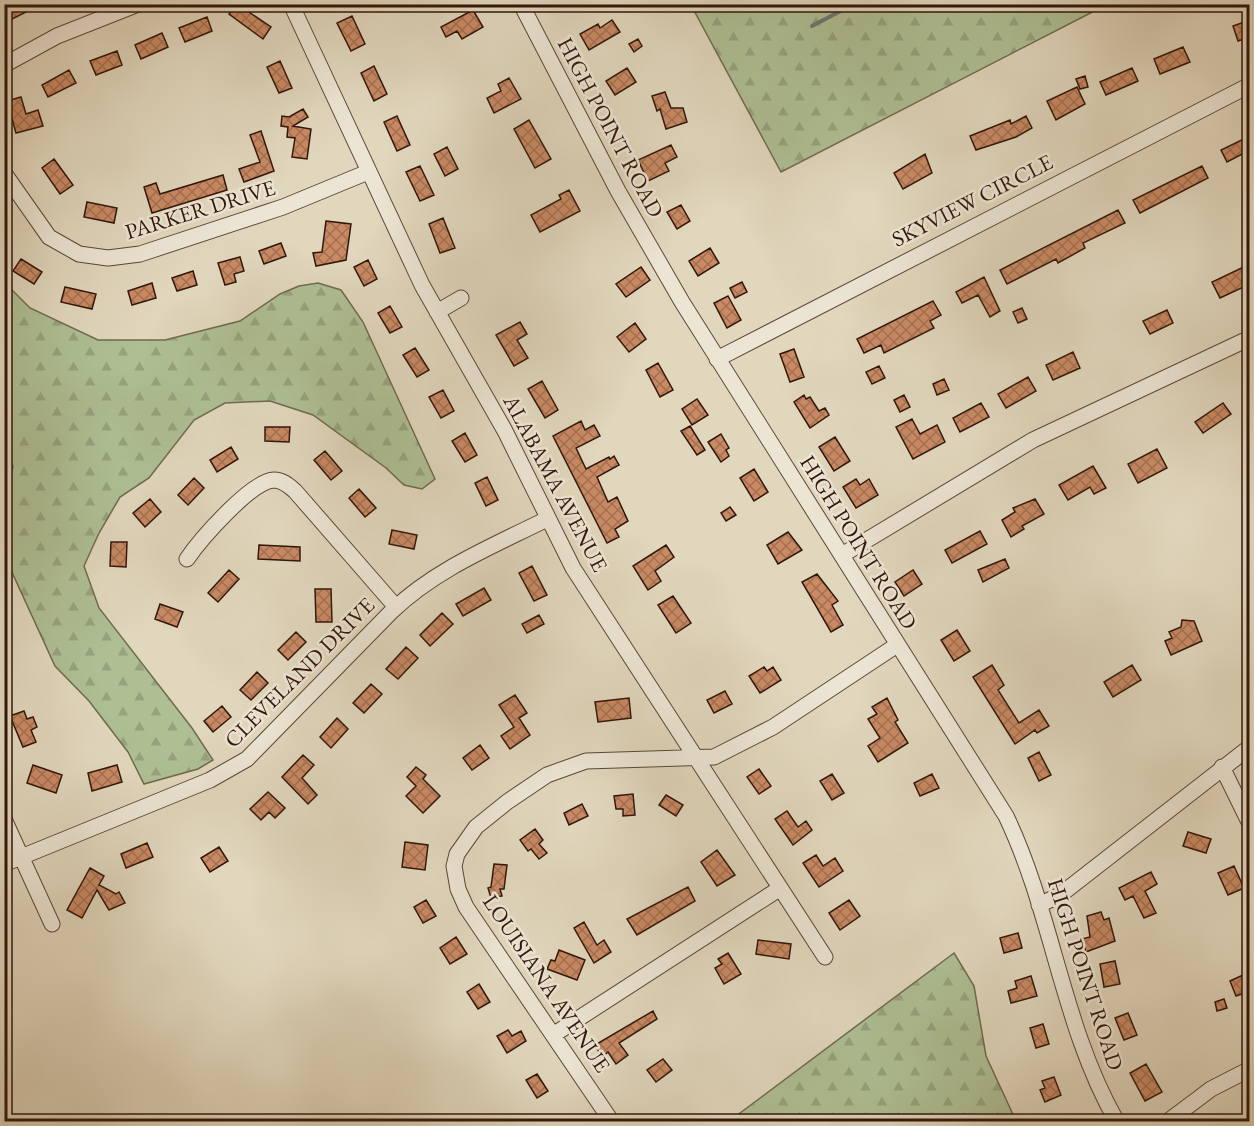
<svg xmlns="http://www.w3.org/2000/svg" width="1254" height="1126" viewBox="0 0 1254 1126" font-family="'EB Garamond',serif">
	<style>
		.forest { fill: url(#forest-firs); stroke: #706a50; stroke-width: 1.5 }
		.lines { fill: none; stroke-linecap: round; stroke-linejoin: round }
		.stream { stroke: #6d7871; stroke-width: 4 }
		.building { fill: url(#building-cross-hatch); stroke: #32160b; stroke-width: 1.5 }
		.minor-casing { stroke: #5e4638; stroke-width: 17 }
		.minor { stroke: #ece5d4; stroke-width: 15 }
		.labels { text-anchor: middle; stroke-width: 5; stroke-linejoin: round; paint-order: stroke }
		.street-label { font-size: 22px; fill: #32160b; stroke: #ece5d4 }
	</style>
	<defs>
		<pattern id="forest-firs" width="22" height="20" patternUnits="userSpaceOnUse" patternTransform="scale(1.5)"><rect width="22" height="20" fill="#aebf94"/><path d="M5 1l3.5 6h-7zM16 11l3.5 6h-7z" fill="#96a37e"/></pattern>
		<pattern id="building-cross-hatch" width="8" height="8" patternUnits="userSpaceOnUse" patternTransform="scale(1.5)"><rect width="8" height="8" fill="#c98a64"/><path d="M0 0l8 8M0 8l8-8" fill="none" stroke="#a47051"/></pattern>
	</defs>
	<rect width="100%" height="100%" fill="#e1d7bd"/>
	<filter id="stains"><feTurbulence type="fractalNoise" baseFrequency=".00333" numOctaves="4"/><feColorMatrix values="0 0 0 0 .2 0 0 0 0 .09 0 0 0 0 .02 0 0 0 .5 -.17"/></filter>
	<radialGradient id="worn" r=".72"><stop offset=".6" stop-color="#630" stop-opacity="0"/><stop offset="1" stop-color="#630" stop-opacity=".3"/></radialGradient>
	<path class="forest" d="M691 5H1106L781 172Z
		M5 283 30 308 98 340H165L240 321 280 294 299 286 318 283 341 290 363 322 435 479 422 489 404 485 386 468 313 415 270 401 225 403 194 420 149 478 120 497 99 533 84 566 99 608 192 728 213 760 198 769 144 784 128 752 89 701 55 666 5 557V480L11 477 13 466 4 453Z
		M954 953 974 986 986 1056 1016 1121 735 1122 732 1119Z"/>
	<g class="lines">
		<path class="stream" d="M812 26 854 4"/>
	</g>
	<path class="building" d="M9 4H42L4 23V7Z
		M237 4 271 27 263 39 229 14Z
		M473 10 483 27 462 39 457 31 446 37 441 27Z
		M352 16 365 44 351 51 337 23Z
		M207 17 212 31 185 42 179 28Z
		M612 20 620 32 589 50 580 34 598 24 600 28Z
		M1250 20V37L1238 41 1233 26Z
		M162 33 168 47 141 59 135 45Z
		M638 39 642 46 634 52 629 44Z
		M1183 47 1190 62 1160 74 1154 59Z
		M117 51 122 65 96 75 90 61Z
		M280 61 292 88 279 93 267 67Z
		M374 66 387 94 374 101 361 73Z
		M627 68 636 82 615 95 606 81Z
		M1132 68 1138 81 1106 95 1100 82Z
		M69 70 76 83 48 97 42 85Z
		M1085 76 1088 87 1080 89 1076 79Z
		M509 78 521 99 494 113 487 98 501 91 498 84Z
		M1077 87 1085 104 1056 120 1047 101Z
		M665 92 671 108H683L687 122 666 129 660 109 657 111 652 96Z
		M21 97 26 114 38 110 43 126 16 133 7 101Z
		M303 109 308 117 293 126 311 129 307 159 292 157 295 138 287 137 288 127 281 126 282 116 289 117Z
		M397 116 410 145 397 151 384 122Z
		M1026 116 1032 128 1016 137 976 150 970 136 1010 120 1011 124Z
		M529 120 551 159 535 168 514 129Z
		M261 131 274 171 244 182 239 169 260 162 250 135Z
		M1250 136V150L1227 162 1221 150Z
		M671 145 677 157 665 163 669 171 648 181 638 160Z
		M447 147 458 169 445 176 434 154Z
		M925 154 932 173 903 189 894 173Z
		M54 159 73 185 60 194 42 168Z
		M420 166 434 195 420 201 406 172Z
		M1202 166 1208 178 1140 213 1133 200Z
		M223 175 227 190 152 213 144 187 156 183 160 194Z
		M569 190 580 211 540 232 531 215 561 199 559 195Z
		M87 202 117 208 114 223 84 217Z
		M681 205 690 221 677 229 667 212Z
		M1118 210 1125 223 1083 243 1085 248 1058 263 1056 259 1007 284 1000 270Z
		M443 218 455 248 440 253 429 224Z
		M326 221 351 224 346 260 316 266 313 253 322 252Z
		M281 243 286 256 264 264 259 251Z
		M710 248 719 263 698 276 689 261Z
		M240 257 244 271 234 274 236 282 225 285 218 263Z
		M21 259 42 272 34 284 13 271Z
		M368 260 377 279 364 286 354 267Z
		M1250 264V284L1220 298 1212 282Z
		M641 267 650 280 626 297 616 284Z
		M193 271 197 285 177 291 172 278Z
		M984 277 1000 311 990 317 978 295 962 303 956 292Z
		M742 282 747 292 735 298 730 288Z
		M152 283 156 298 132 305 128 291Z
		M65 287 96 294 92 309 61 302Z
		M728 296 741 320 727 328 714 303Z
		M933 301 941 315 930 321 934 328 884 353 881 345 864 353 857 339Z
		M390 306 402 327 390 333 378 313Z
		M1022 308 1027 319 1018 323 1013 312Z
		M1167 310 1173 323 1150 334 1143 321Z
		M520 322 527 334 517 340 528 358 514 366 496 335Z
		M635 323 646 339 629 352 617 337Z
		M415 348 429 370 417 377 403 355Z
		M794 349 804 377 790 382 780 354Z
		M1073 352 1080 368 1053 380 1046 365Z
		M658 363 673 390 660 397 646 370Z
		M879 366 885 378 872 384 866 372Z
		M1028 377 1036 391 1006 408 998 394Z
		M944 379 949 390 937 395 933 384Z
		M542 381 558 410 545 418 528 389Z
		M443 390 454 411 441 418 429 397Z
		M804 395 806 399 810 397 819 411 825 408 829 415 810 428 794 402Z
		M904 395 910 407 900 412 894 400Z
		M697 399 708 415 692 425 682 409Z
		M981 403 989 417 960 432 953 418Z
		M1223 403 1231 414 1203 433 1195 422Z
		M912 419 920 434 937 425 945 442 913 459 896 427Z
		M581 421 585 430 594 425 600 436 576 448 586 469 609 457 610 459 614 456 619 465 597 477 608 502 617 497 628 521 615 529 619 537 607 543 553 436Z
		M690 426 705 450 697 455 681 431Z
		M265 427H290L289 442 265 441Z
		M465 433 477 455 465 462 452 441Z
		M721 434 729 448 726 450 729 456 721 462 708 442Z
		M835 437 850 461 834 471 819 447Z
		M231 447 238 459 217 472 210 460Z
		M1157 449 1167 468 1138 483 1128 464Z
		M325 451 342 471 331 480 314 460Z
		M1093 466 1106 488 1094 494 1090 487 1068 500 1059 485Z
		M754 469 768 492 754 501 740 478Z
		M487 477 498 500 486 506 475 483Z
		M194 478 204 488 188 505 178 495Z
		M856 479 860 485 869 479 878 495 856 508 843 487Z
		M359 489 376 508 365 517 349 498Z
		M150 499 161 512 145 527 133 513Z
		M1035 499 1044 514 1022 526 1024 529 1011 537 1002 520 1015 512 1013 508Z
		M730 507 736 515 726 521 721 513Z
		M392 530 417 535 414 549 389 544Z
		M980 531 987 544 952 563 945 550Z
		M788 532 802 550 778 564 767 545Z
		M111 542H127L126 567 110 566Z
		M259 545 300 547V561L258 559Z
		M666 545 674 557 655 571 661 581 648 590 633 566Z
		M1005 559 1009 568 983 582 978 570Z
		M532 566 547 595 534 601 519 573Z
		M229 570 239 579 218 602 208 593Z
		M913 570 922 584 904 596 895 582Z
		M817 574 838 601 832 605 843 625 831 632 802 582Z
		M484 588 491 600 463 616 456 604Z
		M315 589H331L332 622H316Z
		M673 596 691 623 676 633 658 605Z
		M160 604 183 612 177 627 155 619Z
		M442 613 453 624 430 646 420 635Z
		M539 615 544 624 527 633 522 624Z
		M1182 620 1194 621 1202 641 1171 655 1165 641 1172 638 1169 632 1181 627Z
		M957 630 970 651 954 661 941 640Z
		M296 632 306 642 288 660 278 650Z
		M406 647 418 658 398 679 386 669Z
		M992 665 1004 685 998 690 1019 723 1039 710 1049 726 1037 733 1035 730 1015 744 973 677Z
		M1132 665 1141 680 1113 697 1104 682Z
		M764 667 767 671 773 667 781 680 760 693 749 676Z
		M257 672 268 683 251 700 240 690Z
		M371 684 382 694 364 713 353 703Z
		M725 691 732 704 714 713 707 700Z
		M515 695 527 713 519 718 530 735 510 749 501 736 514 727 499 705Z
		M629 698 631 718 598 722 595 702Z
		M887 698 898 720 895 722 908 743 878 762 868 746 880 738 868 719 877 714 872 707Z
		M222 706 231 717 213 732 204 721Z
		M24 711 27 719 33 717 37 727 31 730 36 742 23 747 10 716Z
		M337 718 348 729 331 748 320 737Z
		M480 745 489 758 472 770 463 758Z
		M1039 752 1051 775 1039 781 1028 758Z
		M303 755 314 765 302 778 317 795 308 804 282 777Z
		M33 765 62 775 56 793 27 783Z
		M117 765 122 782 92 791 88 773Z
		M416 767 426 775 423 779 440 796 423 813 406 796 416 786 407 777Z
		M759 769 771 786 759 794 747 777Z
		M832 774 844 793 832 800 820 781Z
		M932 774 939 788 920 796 914 783Z
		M268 792 285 808 275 818 269 812 261 820 250 809Z
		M633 794 635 815 623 816V809H616L614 796Z
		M666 795 683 805 676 816 659 805Z
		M582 804 588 816 569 825 564 813Z
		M787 811 798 827 806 821 812 830 793 845 775 819Z
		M535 829 543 840 539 844 547 853 539 859 531 849 528 851 520 840Z
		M1188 832 1211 839 1206 853 1183 846Z
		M405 842 428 845 425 870 402 867Z
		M147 843 153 857 126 868 121 854Z
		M219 847 228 861 210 872 201 858Z
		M717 850 735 875 717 886 701 862Z
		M816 855 823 866 835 858 843 871 819 887 803 863Z
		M494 864 507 865 504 889H500L502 896 491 898 488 888 491 887Z
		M1234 866 1244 888 1228 895 1218 873Z
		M90 868 104 876 99 885 116 894 119 892 125 903 109 910 97 890 82 918 67 910Z
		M1151 872 1157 884 1145 891 1156 913 1144 918 1133 896 1125 900 1119 888Z
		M688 887 695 901 637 935 627 919Z
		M426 900 436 916 423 923 414 907Z
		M849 900 860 916 840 930 829 913Z
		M1101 912 1104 920 1109 918 1115 941 1086 952 1082 939 1090 937 1087 916Z
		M584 922 597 945 604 940 611 952 594 963 574 928Z
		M1018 933 1022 948 1004 953 1000 938Z
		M456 937 467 954 450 964 440 948Z
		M758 940 791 944 789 959 756 954Z
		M559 950 585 960 577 980 547 969 551 960 555 961Z
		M728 953 741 974 724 984 715 968 722 964 718 959Z
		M1115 961 1120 984 1104 987 1100 964Z
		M1243 975 1250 991 1236 996 1230 981Z
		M1031 976 1037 996 1011 1003 1008 991 1017 988 1015 981Z
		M479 984 490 1002 478 1009 467 992Z
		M1224 999 1227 1008 1217 1011 1215 1002Z
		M653 1011 657 1019 619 1043 628 1055 616 1064 608 1052 602 1057 595 1045Z
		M1128 1013 1137 1035 1124 1040 1115 1018Z
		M1043 1024 1049 1044 1036 1048 1030 1028Z
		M508 1030 512 1036 521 1031 526 1041 507 1053 497 1036Z
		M663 1059 672 1070 656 1082 647 1070Z
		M1146 1064 1162 1092 1145 1101 1130 1073Z
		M537 1074 548 1091 537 1098 526 1080Z
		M1054 1077 1061 1095 1045 1102 1040 1090 1045 1088 1042 1081Z"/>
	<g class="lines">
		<g class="minor-casing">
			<path id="minor" d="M291 4 422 285 505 431 573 568 825 957
				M521 4 618 191 682 302 1006 816C1053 914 1062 1026 1117 1122
				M4 65 57 36 138 4
				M4 173 49 237 79 254 108 258 140 254 283 207 368 172
				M437 312 461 298
				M717 359 1250 85
				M842 555 1033 440 1250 338
				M187 559C200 540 251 481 274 480 283 480 289 486 295 491L396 607
				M1222 767 1250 824
				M4 819 52 924
				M4 864 210 780 247 759 392 611C436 569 493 546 547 519
				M1039 905 1060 895 1250 747
				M553 1035 779 889
				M612 1122 466 907 458 889 454 866 457 854 476 827 507 802 547 775 586 761 714 757 773 727 897 645
				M1167 1122 1211 1089 1250 1069"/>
		</g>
		<use href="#minor" class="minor"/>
	</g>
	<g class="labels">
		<g class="street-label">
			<text transform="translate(611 127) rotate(62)" y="8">HIGH POINT ROAD</text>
			<text transform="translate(972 200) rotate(-27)" y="8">SKYVIEW CIRCLE</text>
			<text transform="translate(200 209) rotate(-17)" y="8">PARKER DRIVE</text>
			<text transform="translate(556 483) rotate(62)" y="8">ALABAMA AVENUE</text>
			<text transform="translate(859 542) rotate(58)" y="8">HIGH POINT ROAD</text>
			<text transform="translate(299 672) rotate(-45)" y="8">CLEVELAND DRIVE</text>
			<text transform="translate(1086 974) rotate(72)" y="8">HIGH POINT ROAD</text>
			<text transform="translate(547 983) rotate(56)" y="8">LOUISIANA AVENUE</text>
		</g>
	</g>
	<rect width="1254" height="1126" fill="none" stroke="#e1d7bd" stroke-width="24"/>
	<rect x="6" y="6" width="1242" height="1114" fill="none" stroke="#32160b" stroke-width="3"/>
	<rect x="12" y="12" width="1230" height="1102" fill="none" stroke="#32160b" stroke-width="1.5"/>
	<rect width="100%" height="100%" filter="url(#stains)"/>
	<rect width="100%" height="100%" fill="url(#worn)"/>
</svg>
